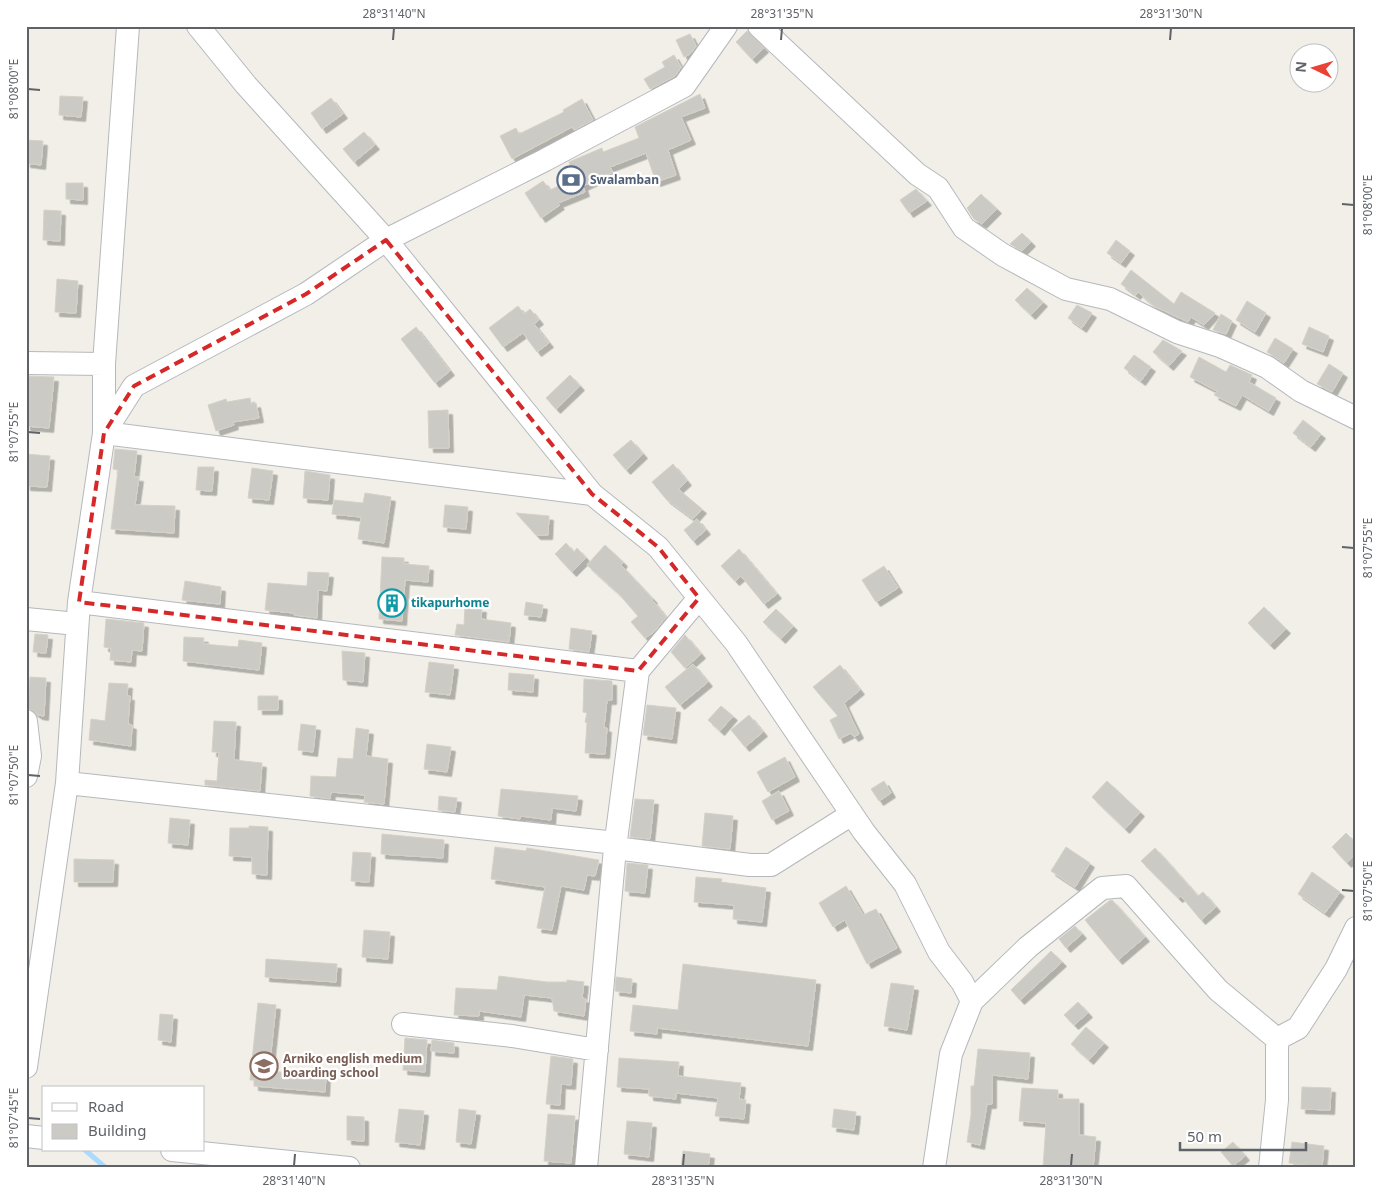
<svg xmlns="http://www.w3.org/2000/svg" width="1382" height="1194" viewBox="0 0 1382 1194" font-family="'Noto Sans',sans-serif">
	<style>
		.lines { fill: none; stroke-linecap: round; stroke-linejoin: round }
		.stream { stroke: #aadaff; stroke-width: 5 }
		.building { fill: #cccac5; stroke: #d6d1c6; filter: url(#shadow) }
		.minor-casing { stroke: #b5b8bc; stroke-width: 24 }
		.minor { stroke: #fff; stroke-width: 22 }
		.marked { fill: none; stroke: #d62828; stroke-width: 4; stroke-dasharray: 10 6; stroke-linejoin: round }
		.ticks { fill: none; stroke: #5f6368; stroke-width: 2 }
		.labels { text-anchor: middle; stroke-width: 4.5; stroke-linejoin: round; paint-order: stroke }
		.service-label { font-size: 12px; font-weight: bold; fill: #4e5e75; stroke: #fff; text-anchor: start }
		.culture-label { font-size: 12px; font-weight: bold; fill: #0d838f; stroke: #fff; text-anchor: start }
		.education-label { font-size: 12px; font-weight: bold; fill: #785e54; stroke: #fff; text-anchor: start }
		.neatline { fill: none; stroke: #5f6368; stroke-width: 2 }
		.ticks-label { font-size: 12px; text-anchor: middle; fill: #5f6368 }
	</style>
	<defs>
		<filter id="shadow"><feDropShadow dx="4.5" dy="4.5" stdDeviation="0" flood-color="#0004"/></filter>
	</defs>
	<rect width="100%" height="100%" fill="#f1efe8"/>
	<g class="lines">
		<path class="stream" d="M85 1150 106 1168"/>
	</g>
	<path class="building" d="M747 31 764 48 752 59 736 42Z
		M690 34 696 46 690 54 684 57 676 40Z
		M674 55 681 67 675 76 650 89 644 79 665 67 662 62Z
		M700 94 705 108 681 117 691 140 668 150 676 175 656 182 646 153 610 167 613 172 583 186 585 192 558 203 560 205 541 218 525 193 543 181 550 190 574 179 569 162 602 148 603 152 639 138 635 127Z
		M60 96 83 97 81 117 59 115Z
		M331 98 343 114 322 129 311 113Z
		M582 99 593 120 574 130 572 127 512 159 500 136 516 128 519 134 564 112 563 110Z
		M364 132 375 145 354 162 343 149Z
		M26 140 43 141 41 165 26 163Z
		M66 183H83V200L66 199Z
		M916 189 927 201 909 213 900 200Z
		M981 194 997 209 982 224 974 219 967 208Z
		M44 210 61 211 60 241 43 240Z
		M1022 233 1031 242 1022 251 1010 244Z
		M1116 240 1130 251 1121 263 1107 253Z
		M1131 270 1174 304 1181 292 1215 313 1204 325 1191 317 1188 322 1154 306 1138 292 1136 295 1121 284Z
		M57 279 78 281 76 313 55 312Z
		M1027 288 1043 302 1031 315 1015 300Z
		M1247 301 1266 313 1255 332 1236 320Z
		M1077 305 1092 313 1082 328 1068 318Z
		M518 306 524 314 530 309 539 320 534 324 549 343 537 352 523 333 503 347 489 328Z
		M1221 314 1232 321 1226 334 1213 330Z
		M416 327 450 371 435 383 401 339Z
		M1309 327 1329 336 1323 352 1302 344Z
		M1275 338 1293 349 1284 363 1267 352Z
		M1163 340 1182 351 1169 366 1153 352Z
		M1134 355 1151 367 1141 381 1124 368Z
		M1199 357 1226 372 1230 365 1252 375 1249 382 1276 398 1269 411 1242 395 1236 406 1214 395 1217 391 1190 377Z
		M1329 364 1343 373 1332 392 1317 384Z
		M570 375 580 386 556 409 546 398Z
		M26 376 54 377 49 428 26 426Z
		M250 398 251 404 256 403 259 418 233 422 234 425 216 431 208 405 226 399 227 402Z
		M448 410 449 448H429L428 411Z
		M1303 420 1321 434 1311 447 1293 433Z
		M631 440 643 454 626 470 613 455Z
		M115 449 137 451 134 477H139L135 505 175 506 174 533 111 529 118 470 113 469Z
		M26 454 50 456 47 487 26 486Z
		M673 464 687 481 678 489 702 509 693 519 666 499 652 482Z
		M198 467H214L212 491 196 490Z
		M252 468 273 471 269 500 248 498Z
		M305 471 330 475 328 500 303 498Z
		M365 493 391 497 384 543 358 539 361 517 332 514 334 500 363 503Z
		M445 505 468 507 466 529 443 527Z
		M516 513 549 516 548 535H536Z
		M697 519 706 530 693 541 684 530Z
		M566 543 574 552 577 548 586 558 572 572 555 554Z
		M605 545 623 562 621 565 653 599 652 600 666 617 654 632 645 638 631 622 638 616 619 594 587 565Z
		M739 549 777 594 764 604 741 576 735 581 721 566Z
		M382 557 404 558V564L429 566 428 582 405 580 402 621 379 619Z
		M884 566 898 588 876 602 862 580Z
		M308 572 329 573 327 591 318 590 317 618 294 615V613L265 610 268 583 307 586Z
		M185 581 221 587 220 604 182 600Z
		M526 602 543 605 541 617 524 615Z
		M465 607 482 608 481 619 511 623 509 642 455 635 457 624 464 625Z
		M1264 607 1286 629 1270 645 1248 623Z
		M776 609 793 626 781 639 763 622Z
		M106 619 144 623 142 651 132 650 131 662 110 660 111 648 104 647Z
		M571 628 592 631 589 652 569 649Z
		M35 634 48 635 46 653 33 652Z
		M685 635 701 654 685 668 671 652Z
		M184 637 204 638 203 644 238 647 239 640 262 643 259 670 183 661Z
		M342 651 365 653 363 682 343 680Z
		M429 662 454 665 450 695 425 692Z
		M693 664 708 682 680 705 665 687Z
		M840 665 860 690 844 703 859 734 854 737 851 733 839 739 830 720 838 716 813 687Z
		M509 673 534 675 533 692 508 690Z
		M30 677 46 678 44 716 38 715 28 708Z
		M584 679 612 681V700H607L604 727 607 728 605 754 585 753 587 723 585 722 587 713 583 712Z
		M109 683 128 684 127 696H130L128 724 132 725 131 746 89 740 91 719 105 721Z
		M258 696H278V710H258Z
		M647 705 676 708 672 739 643 735Z
		M721 706 733 716 720 731 708 720Z
		M749 715 763 732 745 747 731 730Z
		M214 721 236 722 234 760 262 763 260 791 205 785V780L217 781 219 752H212Z
		M301 724 316 726 313 752 298 750Z
		M356 728 369 730 366 756 388 759 384 804 364 802 365 795 331 792 330 799 310 796 311 776 336 777 338 758 353 759Z
		M427 744 451 747 447 772 424 769Z
		M785 757 795 777 768 792 757 772Z
		M884 781 891 793 879 801 871 789Z
		M1107 781 1140 812 1125 829 1092 797Z
		M501 789 578 796 576 811 552 808 551 820 521 816 520 819 498 816Z
		M779 791 789 811 772 820 762 801Z
		M439 796 457 798 455 812 438 810Z
		M635 799 654 800 650 839 630 837Z
		M705 813 733 816 730 849 702 846Z
		M170 818 190 820 188 845 168 843Z
		M249 826 268 827 267 875 252 874V857L229 856 230 828H249Z
		M1346 833 1356 843V854L1347 863 1332 847Z
		M382 834 444 840 443 858 381 854Z
		M495 847 526 851 527 848 599 860 595 876 587 875 584 890 561 886 552 930 537 928 545 887 491 879Z
		M1066 847 1090 863 1075 887 1051 871Z
		M1155 848 1198 896 1203 892 1216 907 1201 920 1181 896 1178 898 1141 861Z
		M353 852 371 853 369 882 351 881Z
		M74 859 114 860 113 882H74Z
		M627 863 648 865 645 893 625 891Z
		M1312 872 1340 892 1325 913 1298 894Z
		M696 877 722 879 721 882 766 888 762 922 733 919 734 905 694 902Z
		M846 886 863 915 876 909 897 948 867 964 845 920 833 927 819 903Z
		M1112 900 1145 937 1118 960 1085 920 1109 901Z
		M1075 926 1082 934 1066 948 1059 939Z
		M364 930 390 932 388 959 362 957Z
		M1051 951 1062 962 1020 1000 1011 990Z
		M266 959 337 964 336 982 265 977Z
		M683 964 816 980 808 1046 657 1028V1034L630 1031 633 1005 678 1010Z
		M499 976 547 982H567V980L584 982 582 998 586 999 584 1016 554 1011 552 998 524 995 521 1017 479 1011V1016L454 1015 456 988 497 990Z
		M616 977 632 979 631 993 615 991Z
		M891 983 914 986 907 1030 884 1026Z
		M1078 1002 1088 1013 1074 1025 1064 1015Z
		M258 1003 276 1005 269 1071 326 1076 325 1092 254 1086V1080H250Z
		M160 1014 173 1015 171 1042 158 1040Z
		M1086 1027 1104 1043 1089 1060 1071 1044Z
		M405 1038 427 1040 425 1072 403 1070Z
		M432 1040 454 1043V1053L431 1051Z
		M978 1049 1030 1053 1028 1079 992 1075V1104H987L980 1145 967 1142 971 1115V1086H974Z
		M551 1056 573 1059 571 1085 561 1084 560 1105 546 1104Z
		M619 1058 679 1062 678 1076 741 1083 739 1099 746 1100 744 1119 715 1116 718 1098 676 1093V1099L649 1096V1089L617 1087Z
		M1302 1087 1331 1088 1330 1110 1301 1109Z
		M1022 1088 1058 1090V1099H1079V1135L1096 1137 1093 1168H1043L1046 1123 1019 1121Z
		M399 1109 424 1111 420 1145 395 1142Z
		M459 1109 476 1111 471 1144 456 1142Z
		M834 1109 856 1112 854 1130 832 1127Z
		M548 1114 575 1116 571 1163 544 1161Z
		M347 1116 364 1117V1141L347 1140Z
		M627 1121 652 1123 649 1157 624 1154Z
		M1233 1142 1245 1156 1233 1166 1221 1152Z
		M1292 1142 1324 1146 1322 1167 1289 1163Z
		M683 1151 710 1154 708 1168H681Z"/>
	<g class="lines">
		<g class="minor-casing">
			<path id="minor" d="M198 26 246 85 386 240 592 494 658 547 736 643 864 832 905 884 939 952 962 982 972 1001 951 1054 934 1168
				M759 26 917 174 938 188 964 228 1003 255 1066 289 1110 299 1177 332 1220 346 1267 367 1301 391 1356 418
				M26 363 104 364
				M592 494 104 433 134 386 306 294 386 240 545 160 684 86 726 26
				M79 602 638 671
				M26 619 77 624
				M26 721 30 756 26 776
				M67 783 616 843
				M615 848 750 865H771L852 814
				M972 1001 1028 947 1102 888 1126 886 1218 990 1277 1039V1100L1270 1168
				M403 1024 512 1036 597 1050
				M1277 1039 1298 1028 1336 969 1356 928
				M26 1067 67 783 79 602 104 433V364L128 26
				M26 1136 44 1138
				M172 1150 349 1168
				M586 1168 615 848 638 671 699 598"/>
		</g>
		<use href="#minor" class="minor"/>
	</g>
	<path class="marked" d="M386 240 592 494 658 547 699 598 638 671 79 602 104 433 134 386 306 294Z"/>
	<path class="ticks" d="M393 40 394 28M781 40 782 28M1170 40 1171 28M28 89 40 90M1342 204 1354 205M28 432 40 433M1342 547 1354 548M28 775 40 776M1342 890 1354 891M28 1118 40 1119M294 1166 295 1154M683 1166 684 1154M1071 1166 1072 1154"/>
	<defs>
		<g id="bank-ring" transform="scale(1.4375)"><circle r="9.5" fill="#fff" stroke="#5c6f8a" stroke-width="1.5"/><path d="M-6-4H6V4H-6ZM0-2.3a2.3 2.3 0 1 0 0 4.6a2.3 2.3 0 1 0 0-4.6Z" fill="#5c6f8a"/></g>
		<g id="building-ring" transform="scale(1.4375)"><circle r="9.5" fill="#fff" stroke="#0f9aa8" stroke-width="1.5"/><path d="M-4-6H4V6H1V3H-1V6H-4ZM-2.5-4.3h1.7v1.8h-1.7ZM.8-4.3h1.7v1.8H.8ZM-2.5-1h1.7V.8h-1.7ZM.8-1h1.7V.8H.8Z" fill="#0f9aa8"/></g>
		<g id="school-ring" transform="scale(1.4375)"><circle r="9.5" fill="#fff" stroke="#8d6e63" stroke-width="1.5"/><path d="M0-5L7-2L0 1L-7-2ZM-4 1L0 2.5L4 1V4Q0 6-4 4Z" fill="#8d6e63"/></g>
	</defs>
	<g fill-rule="evenodd">
		<use href="#bank-ring" x="571" y="180"/>
		<use href="#building-ring" x="392" y="603"/>
		<use href="#school-ring" x="264" y="1066"/>
	</g>
	<g class="labels">
		<g class="service-label">
			<text x="590" y="184">Swalamban</text>
		</g>
		<g class="culture-label">
			<text x="411" y="607">tikapurhome</text>
		</g>
		<g class="education-label">
			<text x="283" y="1063">Arniko english medium<tspan x="283" dy="14">boarding school</tspan></text>
		</g>
	</g>
	<rect width="1382" height="1194" fill="none" stroke="#ffffff" stroke-width="55"/>
	<rect x="42" y="1086" width="162" height="65" fill="#ffffff" stroke="#bfc1c3"/>
	<rect x="52" y="1103" width="25" height="8" fill="#ffffff" stroke="#bfc1c3"/>
	<text x="88" y="1112" font-size="15" fill="#5f6368">Road</text>
	<rect x="52" y="1124" width="25" height="15" fill="#cccac5" stroke="#bfc1c3"/>
	<text x="88" y="1136" font-size="15" fill="#5f6368">Building</text>
	<g transform="translate(1314 68) rotate(275)"><circle r="24" fill="#ffffff" stroke="#bfc1c3"/>
	<path d="M0-4L9 19L0 12L-9 19Z" fill="#ea4335"/>
	<text y="-8" font-size="14" font-weight="bold" text-anchor="middle" fill="#5f6368">N</text>
	</g>
	<path d="M1180 1142v8h126v-8" fill="none" stroke="#5f6368" stroke-width="2.5"/>
	<text x="1187" y="1142" font-size="15" fill="#5f6368" stroke="#ffffff" stroke-width="4" paint-order="stroke">50 m</text>
	<rect x="28" y="28" width="1326" height="1138" class="neatline"/>
	<g class="ticks-label">
		<text x="394" y="18">28°31'40"N</text>
		<text x="782" y="18">28°31'35"N</text>
		<text x="1171" y="18">28°31'30"N</text>
		<text transform="translate(14 89) rotate(-90)" y="4">81°08'00"E</text>
		<text transform="translate(1368 205) rotate(-90)" y="4">81°08'00"E</text>
		<text transform="translate(14 432) rotate(-90)" y="4">81°07'55"E</text>
		<text transform="translate(1368 548) rotate(-90)" y="4">81°07'55"E</text>
		<text transform="translate(14 775) rotate(-90)" y="4">81°07'50"E</text>
		<text transform="translate(1368 891) rotate(-90)" y="4">81°07'50"E</text>
		<text transform="translate(14 1118) rotate(-90)" y="4">81°07'45"E</text>
		<text x="294" y="1185">28°31'40"N</text>
		<text x="683" y="1185">28°31'35"N</text>
		<text x="1071" y="1185">28°31'30"N</text>
	</g>
</svg>
